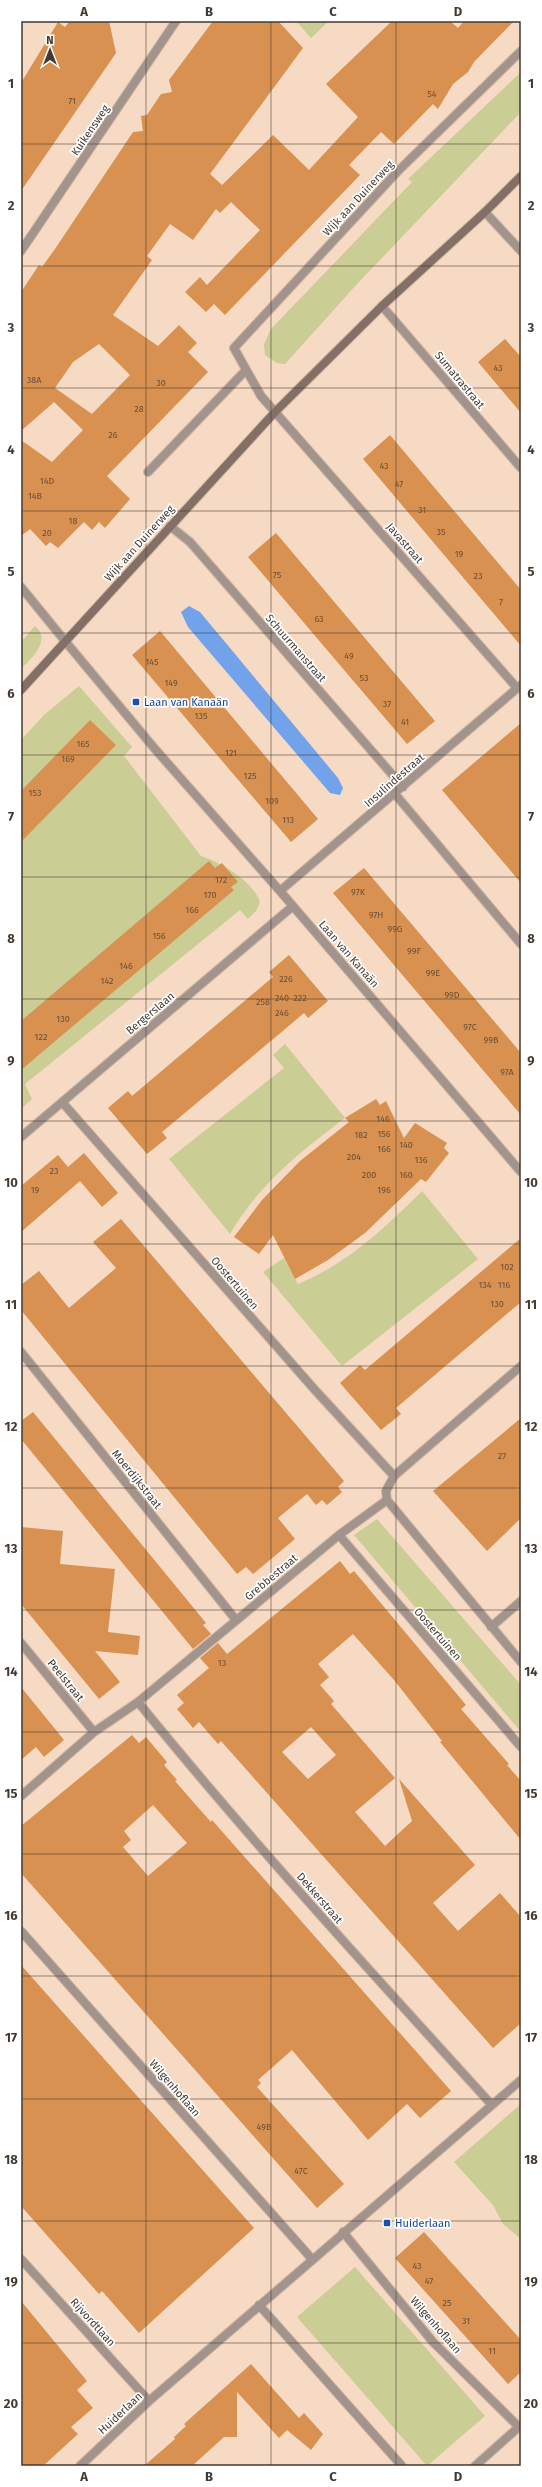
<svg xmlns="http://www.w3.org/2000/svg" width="542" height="2487" viewBox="0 0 542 2487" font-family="'Fira Sans',sans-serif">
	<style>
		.green { fill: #cacd94 }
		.water { fill: #72a2ea }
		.building { fill: #d89150; fill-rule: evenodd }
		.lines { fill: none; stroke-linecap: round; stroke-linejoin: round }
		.minor-casing { stroke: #cfb7a3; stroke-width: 10 }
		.tertiary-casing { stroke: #cfb7a3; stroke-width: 10 }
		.secondary-casing { stroke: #cfb7a3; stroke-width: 10 }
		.minor { stroke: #a2948c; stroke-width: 8 }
		.tertiary { stroke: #a2948c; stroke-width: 8 }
		.secondary { stroke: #836f65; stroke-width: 8 }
		.grid { fill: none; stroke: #443930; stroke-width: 1; stroke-opacity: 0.55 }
		.transit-dot { fill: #1a4fb4; stroke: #fff; stroke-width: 1.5 }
		.labels { text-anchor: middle; stroke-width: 3.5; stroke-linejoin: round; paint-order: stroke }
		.number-label { font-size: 9px; fill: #694f38 }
		.street-label { font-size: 11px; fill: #443930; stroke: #fff }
		.transit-label { font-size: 11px; fill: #164399; stroke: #fff; text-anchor: start }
		.neatline { fill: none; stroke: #443930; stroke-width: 1.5 }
		.grid-label { font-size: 13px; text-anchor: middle; font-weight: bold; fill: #443930 }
	</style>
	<rect width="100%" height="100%" fill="#f6dac3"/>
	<path class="green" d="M296 21H329L311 38Z
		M521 72V112L358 283 285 364 277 363 265 355 264 344 271 329 412 182 408 179Z
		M35 626C52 640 31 659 21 669V642Z
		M79 686 132 747 124 756 201 856C222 863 253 881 260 902L256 911 248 919 240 910 25 1084 32 1099 21 1109V740L44 715Z
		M285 1044 345 1118C301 1151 258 1185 230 1234L169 1159 284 1068 273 1055Z
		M422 1191 478 1259 342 1366 263 1272 284 1258 298 1284C347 1264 385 1228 422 1191Z
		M377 1519 521 1685V1732L354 1535Z
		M521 2104V2239L503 2224 493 2205 454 2162Z
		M355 2267 485 2416 427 2466 297 2317Z"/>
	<path class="water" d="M189 606 200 612 338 778 343 788 340 795 330 793 188 627 181 612Z"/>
	<path class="building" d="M70 21H109L116 53 21 191V83L58 22 65 27Z
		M213 21H278L303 48 210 174 222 185 273 135 309 170 358 117 326 84 392 21H450L458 28 464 21H514L474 62 468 72 453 84 438 109 433 104 394 144 381 132 349 165 360 175 225 315 214 304 206 312 185 292 200 277 207 285 260 230 231 202 220 213 216 209 193 240 170 224 147 256 152 260 113 315 158 346 179 325 197 343 188 352 208 372 107 476 130 499 105 528 99 522 92 530 84 522 58 548 50 542 46 546 30 529 21 536V440L52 462 83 430 54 402 21 431V292L39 265 42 267 55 249 133 132 143 131 141 116 147 115 161 94 172 92 169 80ZM99 344 130 375 92 414 55 388 73 362Z
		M505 339 521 357V413L478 362Z
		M390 435 521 590V646L363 459Z
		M276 533 435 721 407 744 248 557Z
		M160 631 318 819 291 842 132 655Z
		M90 720 116 745 21 842V791Z
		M521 723V883L442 790Z
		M209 861 215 868 222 863 238 882 231 887 234 890 21 1070V1021Z
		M364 868 521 1053V1115L333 893Z
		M289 955 328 1001 308 1018 304 1013 278 1035 162 1132 167 1138 147 1154 108 1108 128 1091 132 1096 273 977 269 972Z
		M376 1099 380 1105 386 1101 404 1138 415 1123 447 1143 444 1148 449 1153 426 1182 421 1179 365 1233 328 1260 295 1279 273 1235 259 1254 234 1237 262 1200 300 1161 349 1122 345 1118Z
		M84 1153 118 1193 102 1207 80 1181 21 1232V1186L58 1155 68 1167Z
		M121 1219 344 1481 338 1487 342 1492 327 1505 322 1500 316 1505 307 1494 278 1518 295 1539 253 1574 246 1567 237 1574 21 1310V1285L39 1271 69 1308 116 1268 93 1242Z
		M521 1238V1302L396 1408 401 1414 381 1430 340 1383 360 1365 365 1370Z
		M33 1412 206 1623 203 1625 211 1634 193 1649 21 1439V1421Z
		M521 1418V1518L487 1551 433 1491Z
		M21 1527 63 1531 60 1564 115 1569 108 1632 140 1636 138 1655 95 1651 120 1682 99 1699 21 1604Z
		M340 1561 350 1574 354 1571 466 1705 461 1709 509 1764 507 1765 521 1781V1840L440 1742 442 1741 394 1680 353 1634 318 1664 329 1677 320 1685 334 1701 331 1704 395 1778 355 1812 385 1846 412 1821 399 1779 475 1865 433 1903 458 1931 500 1893 521 1917V2023L493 2048 221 1741 218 1744 199 1722 193 1728 177 1709 184 1703 177 1695 209 1668 200 1658 218 1643 227 1654ZM311 1727 336 1755 308 1779 282 1752Z
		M21 1687 64 1740 44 1757 36 1747 21 1760Z
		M132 1735 139 1743 146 1737 167 1762 164 1765 177 1780 175 1781 195 1804 211 1822 212 1820 451 2091 420 2118 407 2104 368 2140 292 2050 258 2080 261 2083 257 2087 344 2184 317 2208 21 1873V1826ZM153 1805 187 1843 148 1876 123 1847 131 1840 124 1831Z
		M21 1965 254 2228 139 2333 102 2291 99 2294 21 2206Z
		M424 2232 521 2340V2372L508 2384 395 2258Z
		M21 2301 87 2381 77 2390 93 2408 71 2427 78 2434 43 2466H21Z
		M251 2364 299 2418 304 2413 323 2434 311 2450 287 2430 279 2438 237 2392V2437H224L192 2466H144L175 2439 174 2437 186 2426 184 2424Z"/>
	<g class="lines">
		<g class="minor-casing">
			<path id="minor" d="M485 212 521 251
				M21 251 176 21
				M382 306 521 468
				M148 472 246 370
				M170 526 190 542 403 787
				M65 641 155 749 280 891 521 1172
				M517 688 261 396 234 348 397 172 521 51
				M395 794 521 944
				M280 891 521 685
				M62 1102 315 1390 394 1476
				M21 1137 293 906
				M21 1352 236 1620
				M387 1500 521 1662
				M387 1500 386 1491 394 1476 521 1366
				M339 1535 521 1747
				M491 1627 521 1601
				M21 1643 94 1732
				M138 1702C250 1840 371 1972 491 2104
				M21 1796 94 1732 138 1702 339 1535 387 1500
				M21 1931 312 2259
				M343 2232 433 2342 519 2427
				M21 2259 149 2401
				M259 2305 402 2466
				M80 2466 149 2401 521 2080
				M475 2466 521 2425"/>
		</g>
		<g class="tertiary-casing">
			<path id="tertiary" d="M21 587 65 641"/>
		</g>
		<g class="secondary-casing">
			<path id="secondary" d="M21 690 275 412 382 306 485 212 521 176"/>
		</g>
		<use href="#minor" class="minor"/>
		<use href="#tertiary" class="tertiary"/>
		<use href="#secondary" class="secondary"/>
	</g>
	<path class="grid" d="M146 21V2466M271 21V2466M396 21V2466M21 144H521M21 266H521M21 388H521M21 511H521M21 633H521M21 755H521M21 877H521M21 999H521M21 1121H521M21 1244H521M21 1366H521M21 1488H521M21 1610H521M21 1732H521M21 1854H521M21 1976H521M21 2099H521M21 2221H521M21 2343H521"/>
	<g class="transit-dot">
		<rect x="132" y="698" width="8" height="8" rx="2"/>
		<rect x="383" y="2219" width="8" height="8" rx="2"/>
	</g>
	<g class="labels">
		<g class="number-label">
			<text x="432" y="97">54</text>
			<text x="72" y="104">71</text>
			<text x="498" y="371">43</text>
			<text x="34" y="383">38A</text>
			<text x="161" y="386">30</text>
			<text x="139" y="412">28</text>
			<text x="113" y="438">26</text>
			<text x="384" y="469">43</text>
			<text x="47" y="484">14D</text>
			<text x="399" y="487">47</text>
			<text x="35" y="499">14B</text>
			<text x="422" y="513">31</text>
			<text x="73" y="524">18</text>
			<text x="441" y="535">35</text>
			<text x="47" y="536">20</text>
			<text x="459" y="557">19</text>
			<text x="277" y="578">75</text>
			<text x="478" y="579">23</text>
			<text x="501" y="605">7</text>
			<text x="319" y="622">63</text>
			<text x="349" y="659">49</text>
			<text x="152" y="665">145</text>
			<text x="364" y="681">53</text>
			<text x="171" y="686">149</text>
			<text x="387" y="707">37</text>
			<text x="201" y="719">135</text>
			<text x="405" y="725">41</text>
			<text x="83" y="747">165</text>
			<text x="231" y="756">121</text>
			<text x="68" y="762">169</text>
			<text x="250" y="779">125</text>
			<text x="35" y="796">153</text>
			<text x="272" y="804">109</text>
			<text x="288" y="823">113</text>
			<text x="221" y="883">172</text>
			<text x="358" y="895">97K</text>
			<text x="210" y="898">170</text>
			<text x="192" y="913">166</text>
			<text x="376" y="918">97H</text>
			<text x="395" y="932">99G</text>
			<text x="159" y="939">156</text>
			<text x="414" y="954">99F</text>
			<text x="126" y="969">146</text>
			<text x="433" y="976">99E</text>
			<text x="286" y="982">226</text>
			<text x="107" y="984">142</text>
			<text x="452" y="998">99D</text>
			<text x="282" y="1001">240</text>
			<text x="300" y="1001">222</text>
			<text x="263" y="1005">258</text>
			<text x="282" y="1016">246</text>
			<text x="63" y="1022">130</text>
			<text x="470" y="1030">97C</text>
			<text x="41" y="1040">122</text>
			<text x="491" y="1043">99B</text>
			<text x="507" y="1075">97A</text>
			<text x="383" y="1122">146</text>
			<text x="384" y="1137">156</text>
			<text x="361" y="1138">182</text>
			<text x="406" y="1148">140</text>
			<text x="384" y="1152">166</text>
			<text x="354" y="1160">204</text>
			<text x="421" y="1163">136</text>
			<text x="54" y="1174">23</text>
			<text x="369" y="1178">200</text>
			<text x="406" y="1178">160</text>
			<text x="35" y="1193">19</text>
			<text x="384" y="1193">196</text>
			<text x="507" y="1270">102</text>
			<text x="485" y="1288">134</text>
			<text x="504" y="1288">116</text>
			<text x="497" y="1307">130</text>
			<text x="502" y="1459">27</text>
			<text x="222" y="1666">13</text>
			<text x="264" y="2130">49B</text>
			<text x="301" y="2174">47C</text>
			<text x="417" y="2269">43</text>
			<text x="429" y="2284">47</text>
			<text x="447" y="2306">25</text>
			<text x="466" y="2324">31</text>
			<text x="492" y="2354">11</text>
		</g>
		<g class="street-label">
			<text transform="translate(90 130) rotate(-56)" y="4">Kuikensweg</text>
			<text transform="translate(358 198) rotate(-47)" y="4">Wijk aan Duinerweg</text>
			<text transform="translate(460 380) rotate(50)" y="4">Sumatrastraat</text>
			<text transform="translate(139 543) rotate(-48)" y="4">Wijk aan Duinerweg</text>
			<text transform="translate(405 543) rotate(49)" y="4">Javastraat</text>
			<text transform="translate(296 648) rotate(49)" y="4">Schuurmanstraat</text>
			<text transform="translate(394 780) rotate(-41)" y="4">Insulindestraat</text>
			<text transform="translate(349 954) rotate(49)" y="4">Laan van Kanaän</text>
			<text transform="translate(150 1013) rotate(-40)" y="4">Bergerslaan</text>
			<text transform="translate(235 1283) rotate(49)" y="4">Oostertuinen</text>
			<text transform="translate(137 1479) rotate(51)" y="4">Moerdijkstraat</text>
			<text transform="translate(271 1577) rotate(-40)" y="4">Grebbestraat</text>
			<text transform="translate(438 1634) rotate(49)" y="4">Oostertuinen</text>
			<text transform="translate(66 1680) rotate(51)" y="4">Peelstraat</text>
			<text transform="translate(320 1898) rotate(49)" y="4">Dekkerstraat</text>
			<text transform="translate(175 2088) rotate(49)" y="4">Wilgenhoflaan</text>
			<text transform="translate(93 2322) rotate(48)" y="4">Rijvordtlaan</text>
			<text transform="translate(436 2325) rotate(49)" y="4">Wilgenhoflaan</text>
			<text transform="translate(120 2413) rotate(-43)" y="4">Huiderlaan</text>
		</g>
		<g class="transit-label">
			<text x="144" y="706">Laan van Kanaän</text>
			<text x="395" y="2227">Huiderlaan</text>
		</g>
	</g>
	<rect width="542" height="2487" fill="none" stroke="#ffffff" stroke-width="44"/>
	<g transform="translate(50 50)" stroke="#ffffff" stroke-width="3" paint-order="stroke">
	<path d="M0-3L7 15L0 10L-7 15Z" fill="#443930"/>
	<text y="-6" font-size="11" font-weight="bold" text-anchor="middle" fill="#443930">N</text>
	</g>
	<rect x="22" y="22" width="498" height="2443" class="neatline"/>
	<g class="grid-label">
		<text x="84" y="16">A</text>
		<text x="209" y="16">B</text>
		<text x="333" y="16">C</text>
		<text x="458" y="16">D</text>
		<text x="11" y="88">1</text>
		<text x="531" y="88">1</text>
		<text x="11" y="210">2</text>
		<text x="531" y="210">2</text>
		<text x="11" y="332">3</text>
		<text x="531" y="332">3</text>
		<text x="11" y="454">4</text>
		<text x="531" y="454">4</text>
		<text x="11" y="576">5</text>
		<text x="531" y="576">5</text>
		<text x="11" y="698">6</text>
		<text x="531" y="698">6</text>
		<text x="11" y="821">7</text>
		<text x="531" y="821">7</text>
		<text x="11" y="943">8</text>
		<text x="531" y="943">8</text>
		<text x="11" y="1065">9</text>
		<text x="531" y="1065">9</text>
		<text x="11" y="1187">10</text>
		<text x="531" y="1187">10</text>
		<text x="11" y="1309">11</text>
		<text x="531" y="1309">11</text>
		<text x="11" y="1431">12</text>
		<text x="531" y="1431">12</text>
		<text x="11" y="1553">13</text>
		<text x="531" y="1553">13</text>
		<text x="11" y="1676">14</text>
		<text x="531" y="1676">14</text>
		<text x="11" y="1798">15</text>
		<text x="531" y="1798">15</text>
		<text x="11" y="1920">16</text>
		<text x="531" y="1920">16</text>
		<text x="11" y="2042">17</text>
		<text x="531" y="2042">17</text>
		<text x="11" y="2164">18</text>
		<text x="531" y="2164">18</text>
		<text x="11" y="2286">19</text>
		<text x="531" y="2286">19</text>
		<text x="11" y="2408">20</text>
		<text x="531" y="2408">20</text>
		<text x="84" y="2481">A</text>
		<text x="209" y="2481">B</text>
		<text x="333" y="2481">C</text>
		<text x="458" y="2481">D</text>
	</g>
</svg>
